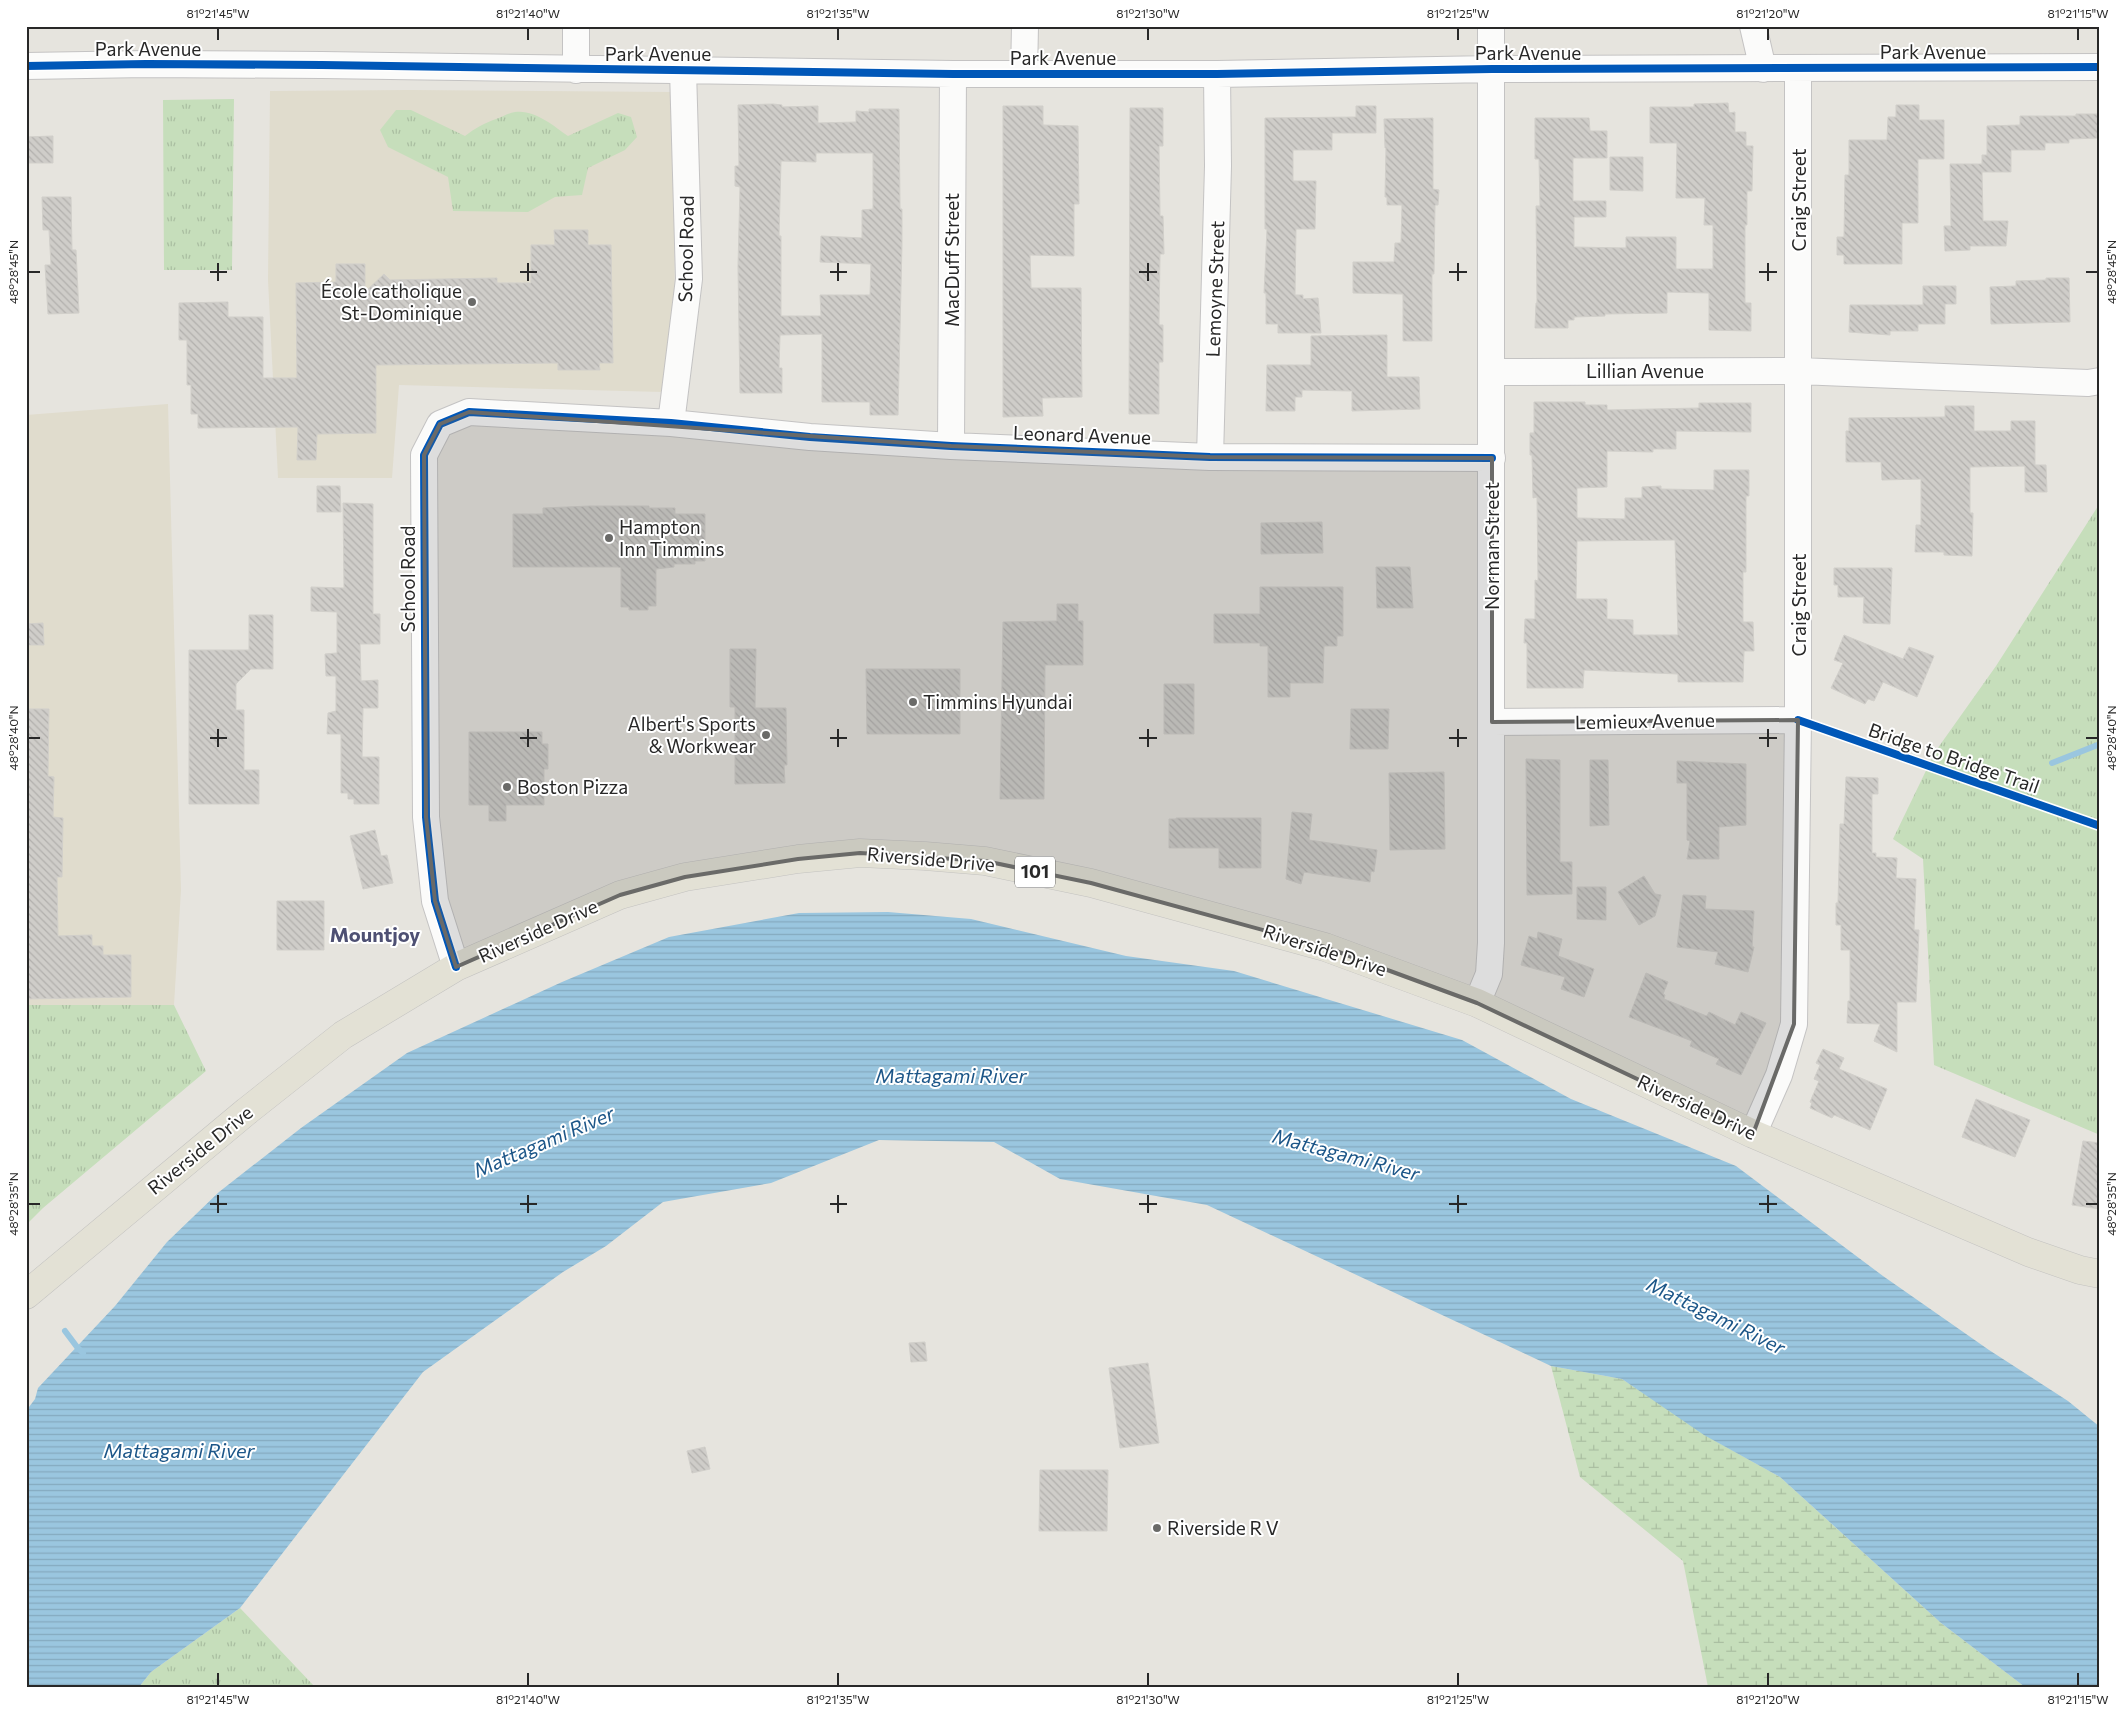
<svg xmlns="http://www.w3.org/2000/svg" width="2126" height="1713" viewBox="0 0 2126 1713" font-family="Commissioner,sans-serif">
	<style>
		.education { fill: #e0dccd }
		.grass { fill: url(#grass-tufts) }
		.wetland { fill: url(#wetland-marsh) }
		.water { fill: url(#water-rules) }
		.lines { fill: none; stroke-linecap: round; stroke-linejoin: round }
		.stream { stroke: #9ac6df; stroke-width: 6 }
		.building { fill: url(#building-back-hatch); stroke: #d1cfca; fill-rule: evenodd }
		.minor-casing { stroke: #c4c3c3; stroke-width: 28 }
		.major-casing { stroke: #c3c2c0; stroke-width: 29 }
		.minor { stroke: #fbfbfa; stroke-width: 26 }
		.major { stroke: #e3e1d5; stroke-width: 28 }
		.cycleway-casing { stroke: #fff; stroke-width: 11 }
		.cycleway { stroke: #0057b8; stroke-width: 8 }
		.marked { fill: #6a6a68; fill-opacity: 0.2; stroke: #6a6a68; stroke-width: 4; stroke-linejoin: round }
		.ticks { fill: none; stroke: #282828; stroke-width: 2 }
		.poi-dot { fill: #6a6a68; stroke: #fff; stroke-width: 2 }
		.labels { text-anchor: middle; stroke-width: 4; stroke-linejoin: round; paint-order: stroke }
		.shield { fill: #fff; stroke: #686868; stroke-width: 1 }
		.shield-label { font-size: 18px; font-weight: bold; fill: #282828 }
		.street-label { font-size: 19px; fill: #282828; stroke: #fff }
		.poi-label { font-size: 19px; fill: #282828; stroke: #fff; text-anchor: start }
		.neighbourhood-label { font-size: 20px; font-weight: bold; fill: #4e5073; stroke: #fff }
		.water-label { font-size: 20px; font-style: italic; fill: #1c5688; stroke: #fff }
		.neatline { fill: none; stroke: #282828; stroke-width: 2 }
		.ticks-label { font-size: 12px; text-anchor: middle; fill: #282828 }
	</style>
	<defs>
		<pattern id="grass-tufts" width="24" height="20" patternUnits="userSpaceOnUse" patternTransform="scale(1.25)"><rect width="24" height="20" fill="#c6debb"/><path d="M3 7l-1-3M5 7V3M7 7l1-3M15 17l-1-3M17 17v-4M19 17l1-3" fill="none" stroke="#aabea1"/></pattern>
		<pattern id="wetland-marsh" width="20" height="14" patternUnits="userSpaceOnUse" patternTransform="scale(1.25)"><rect width="20" height="14" fill="#c6debb"/><path d="M1 5h8M5 5V1M11 12h8M15 12V8" fill="none" stroke="#aabea1"/></pattern>
		<pattern id="water-rules" width="6" height="5" patternUnits="userSpaceOnUse" patternTransform="scale(1.25)"><rect width="6" height="5" fill="#9ac6df"/><path d="M0 2.5h6" fill="none" stroke="#85aabf"/></pattern>
		<pattern id="building-back-hatch" width="6" height="6" patternUnits="userSpaceOnUse" patternTransform="scale(1.25)"><rect width="6" height="6" fill="#cfcdc9"/><path d="M-1 5l2 2M0 0l6 6M5-1l2 2" fill="none" stroke="#b2b0ad"/></pattern>
	</defs>
	<rect width="100%" height="100%" fill="#e6e4de"/>
	<path class="education" d="M409 90 673 92 675 323 663 392 399 385 392 478H278L268 280 270 91Z
		M168 404 181 890 174 1005H26V415Z"/>
	<path class="grass" d="M234 99 232 270H164L163 100Z
		M396 110H411L465 136C475 128 485 123 496 119 502 117 509 113 515 112 534 109 554 126 568 136L618 113 631 117 637 137 625 150 588 168 582 195 555 197 528 212 453 211 448 177 388 147 380 130Z
		M2100 503V1135L1934 1065 1923 859 1893 839 1935 752 1996 666Z
		M26 1005H174L206 1071 43 1208 26 1225Z
		M240 1608 315 1687H139L151 1672Z"/>
	<path class="wetland" d="M1551 1366 1622 1379 1719 1443 1780 1477 1941 1623 2025 1687H1708L1683 1561 1580 1477Z"/>
	<path class="water" d="M888 912 971 919 1126 956 1234 971 1462 1040 1571 1099 1736 1166 1883 1276 1989 1350 2068 1401 2100 1427V1687H2025L1941 1623 1780 1477 1704 1435 1622 1379 1551 1366 1207 1205 1060 1179 994 1142 879 1140 771 1183 663 1202 606 1246 563 1272 423 1372 240 1608 151 1672 139 1687H26V1411L35 1399 38 1388 115 1306 167 1242 219 1192 301 1128 407 1053 562 982 669 937 799 913Z"/>
	<g class="lines">
		<path class="stream" d="M2052 763 2100 744
			M65 1331 77 1347 83 1353"/>
	</g>
	<path class="building" d="M1728 103 1729 113 1735 112V132H1746V146H1753L1752 191H1747V225H1745V303H1751V331L1709 330V293L1667 292V313L1605 314V316L1574 317V320H1568V328H1535L1536 303H1537L1536 206H1540L1539 159H1535V118H1589L1590 131H1607V158H1573V201H1606V217H1574V247L1626 248V237H1676V269H1713V225H1704L1705 198H1676L1677 143H1650V107H1694V104Z
		M773 104 782 105V107L818 106V123L856 122V111L869 112V109H899L900 209H902V244L898 415H870V402H822V334L780 335 779 368H782V393H740L738 266 740 187 735 186V166H739L738 105ZM816 153H873V209L862 210V238L821 236 820 262 871 264 870 295H820L821 316H781V236H779L781 161 816 162Z
		M1896 105H1919V120H1944V159H1918V223H1902V264H1844V255H1837V237H1844L1845 175H1849V140H1887L1888 117H1896Z
		M1003 106H1043V125L1078 126 1079 204H1074V256L1030 255 1031 288H1081L1082 397 1042 398 1043 416 1003 417Z
		M1356 106H1376V133H1332V150H1293V181H1316L1315 229H1296L1295 295H1303V299L1318 298 1321 333H1278V324H1266V293H1264L1267 229H1265V118L1356 117Z
		M1130 108H1163V146H1159L1160 216H1163L1164 254H1160L1159 325H1163V362H1159V414H1129Z
		M2076 114H2100V138L2069 139V143H2045V150H2011V172H1982L1983 221H2008L2006 246H1970V250L1945 251 1944 226H1951L1950 164H1982V155H1987V126L2020 125V116H2076Z
		M1433 118V189L1439 190 1438 205H1435L1434 274H1432V341H1403V294L1353 293V262H1394L1395 243H1401L1402 205H1387V197H1385L1386 148H1385L1384 119Z
		M53 136V163H26V137Z
		M1610 157H1643V191L1610 190Z
		M42 197H71L72 250H76L79 313 48 314 45 265H51L49 230H43Z
		M554 230H588V245H611L613 363H599L600 370H558V363L376 365V433L317 434 316 460H297L298 427 198 428V414H191V385H187V340H179V303L228 302V317H263V378H297L296 283 336 282V264H365V292L384 274 390 280 497 278V283H531V245H555Z
		M2046 278H2069L2070 322 1991 324 1990 287 2016 286V281L2046 280Z
		M1923 286H1956V304H1945V324H1918V331H1890V335L1849 332 1850 305H1923Z
		M1387 335V377H1419L1420 409 1352 411V391L1302 390V397H1295V411H1266L1267 365H1311V336Z
		M1534 402H1585V405H1607V410L1699 408V403H1751V432L1676 431V449H1653V452L1607 451V487L1577 488V518L1625 519V498H1642V487L1661 486V489L1714 490V470H1749V496H1746V572H1743V622H1753L1754 651H1744L1743 682H1678V674L1584 670 1583 688H1527V643H1524L1525 619H1535V580L1538 581 1537 497 1533 498 1532 455H1530V433H1534ZM1675 540 1678 635H1633V620L1607 619V599H1576L1577 541Z
		M1945 406H1974V431H2011V421H2035V465H2046L2047 492H2025V466L1970 467V513H1973L1972 556 1944 555V552H1915L1916 525H1921V479L1882 480 1881 462H1846V431H1849V418L1945 417Z
		M317 486H340L341 512H317Z
		M343 503 373 504V614H380V644H360L361 681 378 680V708H363L362 757H379V804H354V799H348V793H341V734H327L328 713 336 711V676H326L325 654 337 653V612L311 611V587L344 588Z
		M590 506H649V508H675V514H705V561H695V564H674V567L656 569V606H648V610H629V607H621V568L618 567H513V514H543V508Z
		M1322 522 1323 553 1261 554V523Z
		M1376 567H1410L1413 608H1377Z
		M1834 568H1892L1890 624 1863 623 1864 597H1838V585H1834Z
		M1260 587H1343V636H1337V646H1324L1323 683H1290V697H1268V646H1260V643H1214V614H1260Z
		M1057 604H1078V621H1083V665H1045L1044 799H1000L1003 622 1057 621Z
		M249 615H273V669H251L236 684V710H244V770H259V804H189V650H249Z
		M43 623 44 645H26V624Z
		M1844 635 1903 659 1909 647 1934 656 1917 697 1883 682 1874 701 1868 699 1865 704 1831 688 1843 663 1834 660Z
		M730 649H756L755 708H786L787 765H784L785 783 735 784V707H730Z
		M866 669H960V734H867Z
		M1164 684H1194V734H1164Z
		M26 709H49L48 776 54 777 53 817 63 818 62 877H57L58 936 92 935V946H103V955H131V997L26 999Z
		M1351 709H1389L1388 749H1350Z
		M469 732H542V744H548V769H544V805H506V821H489V805H469Z
		M1526 759 1560 760V862H1572V894L1527 895Z
		M1590 760H1608L1609 825 1590 826Z
		M1677 761 1746 764V825L1719 827V859H1687L1690 841 1687 840V783H1677Z
		M1444 772 1445 849 1390 850 1389 773Z
		M1846 777 1878 778V794H1872V853H1876V857L1897 858 1896 878 1916 879 1914 930H1919L1916 1002H1897V1052L1874 1041 1880 1024 1847 1023 1848 1001H1850V950H1841V925H1836V903H1838L1840 824H1844Z
		M1292 812 1312 814 1309 840 1377 850 1374 872 1371 871 1370 882 1304 872 1301 884 1286 879Z
		M1176 818H1261V868H1219V848H1169V819H1176Z
		M375 830 381 856 387 855 393 883 363 889 350 836Z
		M1644 876 1655 894 1661 895 1655 916 1639 925 1618 892Z
		M1577 887H1606V920L1577 919Z
		M1683 895 1706 896 1705 909 1754 911 1752 947H1754L1748 972 1715 964 1718 952 1677 947Z
		M277 901H324V950H277Z
		M1538 932 1562 939 1558 956 1594 969 1584 997 1561 989 1565 977 1521 965 1529 936 1537 939Z
		M1646 973 1668 982 1663 994 1665 995 1664 999 1704 1015 1707 1016 1709 1012 1735 1025 1741 1012 1766 1023 1741 1075 1716 1064 1719 1059 1690 1046 1692 1041 1629 1017Z
		M1823 1049 1844 1058 1839 1069 1887 1089 1870 1130 1834 1115 1832 1118 1810 1108 1812 1103 1810 1102 1819 1081 1814 1079 1820 1065 1816 1063Z
		M1976 1099 2030 1120 2015 1157 1962 1137Z
		M2083 1141 2100 1143V1209L2072 1205Z
		M925 1342 927 1361 911 1362 909 1343Z
		M1148 1363 1159 1443 1120 1448 1109 1368Z
		M705 1447 710 1469 692 1473 687 1451Z
		M1040 1470H1108L1107 1531H1039Z"/>
	<g class="lines">
		<g class="minor-casing">
			<path id="minor" d="M576 26V70
				M1753 26 1763 69
				M26 66 146 64 322 65 953 74H1217L1492 69 2100 67
				M1024 74 1025 26
				M1491 372 1799 371 2088 383 2100 381
				M671 423 689 279 683 70
				M951 446 953 74
				M1210 457 1218 166 1217 74
				M1492 722 1798 720
				M456 967 435 901 426 817 424 455 440 424 469 412 671 423 810 437 951 446 1210 457 1492 458
				M1477 1003 1489 974 1491 943V26
				M1753 1134 1779 1075 1794 1024 1798 720V69"/>
		</g>
		<g class="major-casing">
			<path id="major" d="M26 1295 247 1111 343 1035 456 967 620 895 685 877 798 859 860 853 925 856 985 861 1091 883 1325 947 1477 1003 1753 1134 2028 1252 2080 1270 2100 1274"/>
		</g>
		<use href="#minor" class="minor"/>
		<use href="#major" class="major"/>
		<g class="cycleway-casing">
			<path id="cycleway" d="M26 66 146 64 322 65 953 74H1217L1492 69 2100 67
				M1798 720 2100 826
				M456 967 435 901 426 817 424 455 440 424 469 412 671 423 810 437 951 446 1210 457 1492 458"/>
		</g>
		<use href="#cycleway" class="cycleway"/>
	</g>
	<path class="marked" d="M469 412 951 446 1210 457 1492 458V722L1798 720 1794 1024 1753 1134 1477 1003 1325 947 1091 883 985 861 860 853 798 859 685 877 620 895 456 967 435 901 426 817 424 455 440 424Z"/>
	<path class="ticks" d="M218 28V40M528 28V40M838 28V40M1148 28V40M1458 28V40M1768 28V40M2078 28V40M218 263V281M528 263V281M838 263V281M1148 263V281M1458 263V281M1768 263V281M28 272H40M210 272H227M520 272H537M830 272H847M1139 272H1157M1449 272H1467M1759 272H1777M2086 272H2098M218 729V747M528 729V747M838 729V747M1148 729V747M1458 729V747M1768 729V747M28 738H40M210 738H227M520 738H537M830 738H847M1139 738H1157M1449 738H1467M1759 738H1777M2086 738H2098M218 1195V1213M528 1195V1213M838 1195V1213M1148 1195V1213M1458 1195V1213M1768 1195V1213M28 1204H40M210 1204H227M520 1204H537M830 1204H847M1139 1204H1157M1449 1204H1467M1759 1204H1777M2086 1204H2098M218 1673V1686M528 1673V1686M838 1673V1686M1148 1673V1686M1458 1673V1686M1768 1673V1686M2078 1673V1686"/>
	<g class="poi-dot">
		<circle cx="472" cy="302" r="5"/>
		<circle cx="609" cy="538" r="5"/>
		<circle cx="913" cy="702" r="5"/>
		<circle cx="766" cy="735" r="5"/>
		<circle cx="507" cy="787" r="5"/>
		<circle cx="1157" cy="1528" r="5"/>
	</g>
	<g class="labels">
		<rect class="shield" x="1015" y="856.5" width="40" height="31" rx="4"/>
		<g class="shield-label">
			<text x="1035" y="878">101</text>
		</g>
		<g class="street-label">
			<text x="148" y="56">Park Avenue</text>
			<text x="1933" y="59">Park Avenue</text>
			<text x="1528" y="60">Park Avenue</text>
			<text x="658" y="61">Park Avenue</text>
			<text x="1063" y="65">Park Avenue</text>
			<text transform="translate(1799 200) rotate(-90)" y="7">Craig Street</text>
			<text transform="translate(686 249) rotate(-89)" y="7">School Road</text>
			<text transform="translate(952 260) rotate(-90)" y="7">MacDuff Street</text>
			<text transform="translate(1215 289) rotate(-88)" y="7">Lemoyne Street</text>
			<text x="1645" y="378">Lillian Avenue</text>
			<text transform="translate(1082 435) rotate(2)" y="7">Leonard Avenue</text>
			<text transform="translate(1492 546) rotate(-90)" y="7">Norman Street</text>
			<text transform="translate(408 579) rotate(-90)" y="7">School Road</text>
			<text transform="translate(1799 605) rotate(-90)" y="7">Craig Street</text>
			<text transform="translate(1645 721) rotate(-1)" y="7">Lemieux Avenue</text>
			<text transform="translate(1954 758) rotate(19)" y="7">Bridge to Bridge Trail</text>
			<text transform="translate(931 859) rotate(5)" y="7">Riverside Drive</text>
			<text transform="translate(538 931) rotate(-24)" y="7">Riverside Drive</text>
			<text transform="translate(1325 950) rotate(18)" y="7">Riverside Drive</text>
			<text transform="translate(1697 1107) rotate(25)" y="7">Riverside Drive</text>
			<text transform="translate(200 1150) rotate(-39)" y="7">Riverside Drive</text>
		</g>
		<g class="poi-label">
			<text x="462" y="298" text-anchor="end">École catholique<tspan x="462" dy="22">St-Dominique</tspan></text>
			<text x="619" y="534">Hampton<tspan x="619" dy="22">Inn Timmins</tspan></text>
			<text x="923" y="709">Timmins Hyundai</text>
			<text x="756" y="731" text-anchor="end">Albert's Sports<tspan x="756" dy="22">&amp; Workwear</tspan></text>
			<text x="517" y="794">Boston Pizza</text>
			<text x="1167" y="1535">Riverside R V</text>
		</g>
		<g class="neighbourhood-label">
			<text x="375" y="942">Mountjoy</text>
		</g>
		<g class="water-label">
			<text x="951" y="1083">Mattagami River</text>
			<text transform="translate(544 1142) rotate(-23)" y="7">Mattagami River</text>
			<text transform="translate(1346 1155) rotate(15)" y="7">Mattagami River</text>
			<text transform="translate(1716 1316) rotate(26)" y="7">Mattagami River</text>
			<text x="179" y="1458">Mattagami River</text>
		</g>
	</g>
	<rect width="2126" height="1713" fill="none" stroke="#ffffff" stroke-width="55"/>
	<rect x="28" y="28" width="2070" height="1658" class="neatline"/>
	<g class="ticks-label">
		<text x="218" y="18">81°21'45"W</text>
		<text x="528" y="18">81°21'40"W</text>
		<text x="838" y="18">81°21'35"W</text>
		<text x="1148" y="18">81°21'30"W</text>
		<text x="1458" y="18">81°21'25"W</text>
		<text x="1768" y="18">81°21'20"W</text>
		<text x="2078" y="18">81°21'15"W</text>
		<text transform="translate(14 272) rotate(-90)" y="4">48°28'45"N</text>
		<text transform="translate(2112 272) rotate(-90)" y="4">48°28'45"N</text>
		<text transform="translate(14 738) rotate(-90)" y="4">48°28'40"N</text>
		<text transform="translate(2112 738) rotate(-90)" y="4">48°28'40"N</text>
		<text transform="translate(14 1204) rotate(-90)" y="4">48°28'35"N</text>
		<text transform="translate(2112 1204) rotate(-90)" y="4">48°28'35"N</text>
		<text x="218" y="1704">81°21'45"W</text>
		<text x="528" y="1704">81°21'40"W</text>
		<text x="838" y="1704">81°21'35"W</text>
		<text x="1148" y="1704">81°21'30"W</text>
		<text x="1458" y="1704">81°21'25"W</text>
		<text x="1768" y="1704">81°21'20"W</text>
		<text x="2078" y="1704">81°21'15"W</text>
	</g>
</svg>
